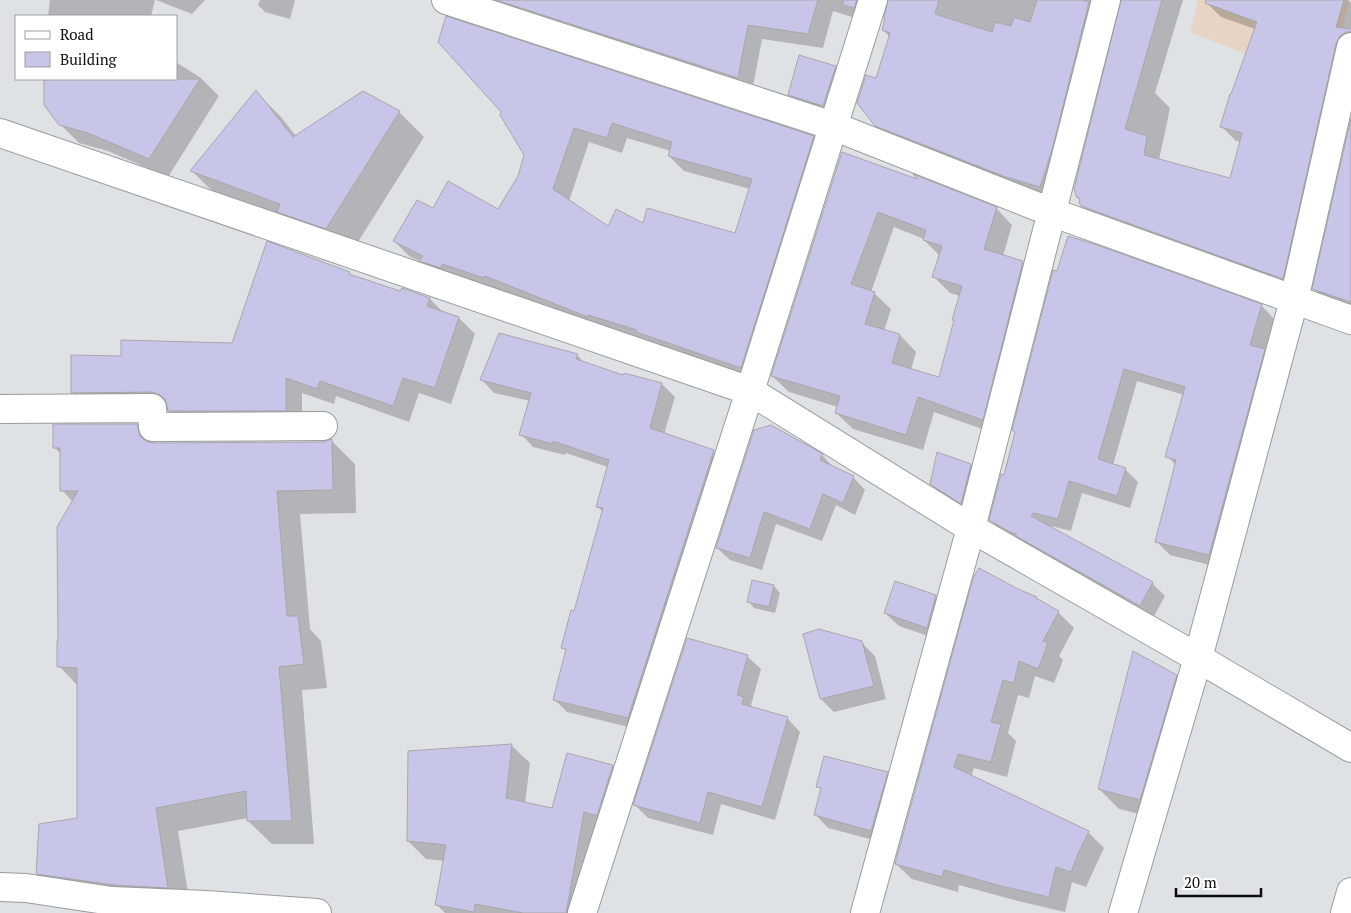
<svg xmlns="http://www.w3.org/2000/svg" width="1351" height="913" viewBox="0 0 1351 913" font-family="'PT Serif',serif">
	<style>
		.education { fill: #e7d4c4 }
		.shadow { fill: #0003; fill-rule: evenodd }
		.building { fill: #c7c6e8; stroke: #a7a7aa; fill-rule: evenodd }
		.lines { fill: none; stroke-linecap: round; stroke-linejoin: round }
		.minor-casing { stroke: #999c9e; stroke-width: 30 }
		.minor { stroke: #fff; stroke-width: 28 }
	</style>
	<rect width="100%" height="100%" fill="#dfe2e5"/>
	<path class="education" d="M1198 0H1350L1325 85 1190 32Z"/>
	<path class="shadow" d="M50 0H155L151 16H48Z
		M156 0H205L192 14Z
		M260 0H295L290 19 265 12 258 5Z
		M470 0H882L868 22 833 11 823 48 762 39 752 92Z
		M889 0H1115L1055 200 891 140 876 125 877 79 890 37 883 30Z
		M1122 0H1183L1155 93 1170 108 1159 160 1231 179 1241 142 1236 141 1221 126 1255 29 1221 17 1207 3 1208 0H1348L1351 3V56L1297 292 1097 220 1082 206 1081 200 1079 197Z
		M176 62 201 78 219 96 168 177 108 151 79 143 60 124 45 105V79H176Z
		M835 67 848 80 836 119 802 108 789 94Z
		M256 92 281 117 296 136 363 92 399 112 424 137 351 253 217 196 192 171Z
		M502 115 813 137 828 152 756 382 603 331 500 291 499 292 436 276 424 263 409 256 394 241 433 210 498 211 519 176 525 155ZM627 138 671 151 669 156 684 171 750 189 735 235 644 225 608 228 569 201 589 142 622 153Z
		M1351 124V311L1328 304 1314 289Z
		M842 154 996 208 1012 225 1003 256 1023 262 1039 278 999 435 934 412 923 450 853 429 836 413 838 407 789 392 772 376ZM894 227 924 239V240L940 256 933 276 950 293 960 296 953 319 955 321 940 379 911 370 916 352 900 335 884 331 891 309 874 293 871 292Z
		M1054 271 1261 305 1274 319 1265 350 1277 363 1222 568 1170 555 1157 542 1176 465 1167 456 1184 395 1137 381 1113 465 1125 469 1138 482 1130 508 1082 493 1071 531 1047 525 1152 583 1165 596 1153 618 1004 533 990 520 1004 476Z
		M349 273 353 276 400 292 402 289 430 299 445 314 459 318 475 334 451 404 419 393 409 422 336 396 334 404 302 393V426L185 427 169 411 168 408 88 409 72 392 122 358 233 344Z
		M577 355 585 363 624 376 625 375 662 384 675 397 664 434 714 452 726 464 641 730 567 712 554 699 566 651 562 647 575 612 603 512 597 506 608 467 566 453 565 455 533 447 521 434 530 401 494 393 482 380Z
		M137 425 156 444 323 443 331 440 355 464 356 513 300 514 310 629 321 641 327 688 302 690 314 844H272L248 821V818L178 831 191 911 61 897 38 873 78 819V686L59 666 73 502 62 490 61 454 54 447Z
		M822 455 835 469 853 477 865 490 855 515 836 505 822 541 776 524 762 570 730 560 717 548Z
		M971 465 984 478 974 516 945 497 931 484Z
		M774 586 780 593 775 613 754 608 748 601Z
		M1017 590 1036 598 1040 602 1058 612 1074 628 1059 656 1063 660 1054 683 1035 676 1029 698 1018 695 1008 733 1016 741 1007 777 974 768 971 777 1088 832 1104 848 1086 887 1072 882 1065 912 1018 901 959 885 958 892 912 879 896 864Z
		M936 596 949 609 940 640 899 626 885 613Z
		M861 642 875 656 886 699 834 712 821 699Z
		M747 656 761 669 751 705 754 709 787 718 800 732 775 820 721 804 713 835 648 818 635 805Z
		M1176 676 1196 695 1159 819 1119 809 1099 789Z
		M511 745 530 763 525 804 553 810 612 767 631 785 588 913H445L437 905 445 861 426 859 408 841Z
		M887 773 900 787 885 843 828 828 815 814 822 790 818 786Z"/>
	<path class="building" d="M496 0H818L808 34 748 25 738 78Z
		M843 0H857L854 8 843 5Z
		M888 0H939L935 14 992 32 995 22 1011 26 1014 17 1030 22 1037 0H1082L1089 2 1052 150 1040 187 1006 177 875 126 857 103 866 75 876 78 890 33 882 30 885 18H884Z
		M1121 0H1162L1125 129 1147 136 1144 155 1230 178 1242 133 1220 127 1230 94H1231L1257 22 1205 3 1206 0H1344L1336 27 1351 29V32H1346L1340 36 1336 44 1283 279 1081 206 1079 202 1080 198H1077L1074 189Z
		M446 16 814 136 741 368 636 332 637 330 588 315V317L485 276 484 278 442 264 441 268 419 261 423 256 393 241 417 200 433 208 448 181 498 209 518 176 524 155 500 115 501 112 438 42ZM612 123 672 142 668 156 752 179 735 233 647 208 643 223 616 209 608 226 553 189 574 128 607 138Z
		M799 55 836 66 823 106 788 95Z
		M44 79H200L149 159 88 133 59 125 44 105Z
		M256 90 293 137 363 91 400 111 326 229 277 212 280 204 190 171Z
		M1351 118V302L1312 289Z
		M842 152 917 179 913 174 997 207 984 249 1023 261 983 420 918 397 906 435 835 413 840 396 771 376ZM878 212 926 230 923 240 942 246 932 277 962 286 952 320H954L939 377 892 363 900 334 865 324 875 292 851 284Z
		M1068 236 1094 244 1262 304 1250 345 1265 349 1209 555 1155 542 1176 460 1165 457 1185 387 1124 369 1098 459 1126 468 1117 496 1069 481 1058 519 1033 513 1031 516 1153 582 1140 606 1016 536V534L1010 532 989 520 1001 474 1004 475 1015 432 1012 430 1053 270 1057 271Z
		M267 241 350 272 349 274 400 291 402 288 430 298 427 306 459 317 435 388 403 378 393 406 320 381 317 389 286 378V411H168L165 399 160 395 152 392 71 393V355L121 356V340L232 343Z
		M499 333 578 354 576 359 623 375 624 373 662 383 650 428 714 450 628 718 553 700 566 649 561 648 571 610 574 611 603 508 596 507 609 460 553 441V444L519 435 531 393 480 380Z
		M53 424H137L140 436 146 441 153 443 323 442 332 439 333 490 277 491 287 616H298L304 664 279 667 292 821H247L246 791 156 808 168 888 114 885 36 874 39 824 77 818V668L57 667V641H58L57 527 78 491H60V448H53Z
		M771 425 823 454 820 460 854 476 843 503 823 494 810 529 764 512 750 558 716 548 754 430Z
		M937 452 971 464 961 504 930 484Z
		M979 568 1018 589 1037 597 1036 598 1059 611 1043 641 1048 643 1038 669 1019 661 1014 683 1003 680 991 722 1001 724 991 762 958 754 954 767 1089 831 1078 854 1071 872 1056 867 1049 897 1001 886 944 870 942 877 895 864 973 578Z
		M752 580 774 585 769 607 747 602Z
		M895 581 936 595 927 628 884 613Z
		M819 629 862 641 874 686 820 699 803 634Z
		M687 638 748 655 737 695 744 697 742 704 788 717 762 807 708 792 700 823 633 805Z
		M1133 651 1177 675 1140 800 1098 789Z
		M512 744 506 798 552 808 567 753 613 765 597 816 584 812 566 913H523L475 904 474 912 435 905 446 845 407 841 408 751Z
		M824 756 888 772 871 831 814 815 821 788 816 787Z"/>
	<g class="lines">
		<g class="minor-casing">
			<path id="minor" d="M446 0 833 126 1051 212 1351 320
				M0 133 750 391 971 528 1198 658 1351 748
				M0 409 152 408 153 427 323 426
				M0 887 26 888 112 901 206 905 317 913
				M582 913 750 391 873 0
				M865 913 971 528 1106 0
				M1123 913 1198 658 1294 300 1351 47
				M1345 913 1351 892"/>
		</g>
		<use href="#minor" class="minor"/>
	</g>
	<rect x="15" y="15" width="162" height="65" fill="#ffffff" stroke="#9d9e9e"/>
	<rect x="25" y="31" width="25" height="8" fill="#ffffff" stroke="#9d9e9e"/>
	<text x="60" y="40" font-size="15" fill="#0b0c0d">Road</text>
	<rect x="25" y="52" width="25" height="15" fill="#c7c6e8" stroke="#9d9e9e"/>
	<text x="60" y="65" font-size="15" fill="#0b0c0d">Building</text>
	<path d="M1176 888v8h85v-8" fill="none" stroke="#0b0c0d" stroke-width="2.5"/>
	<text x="1184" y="888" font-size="15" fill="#0b0c0d" stroke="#ffffff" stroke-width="4" paint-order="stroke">20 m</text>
</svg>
